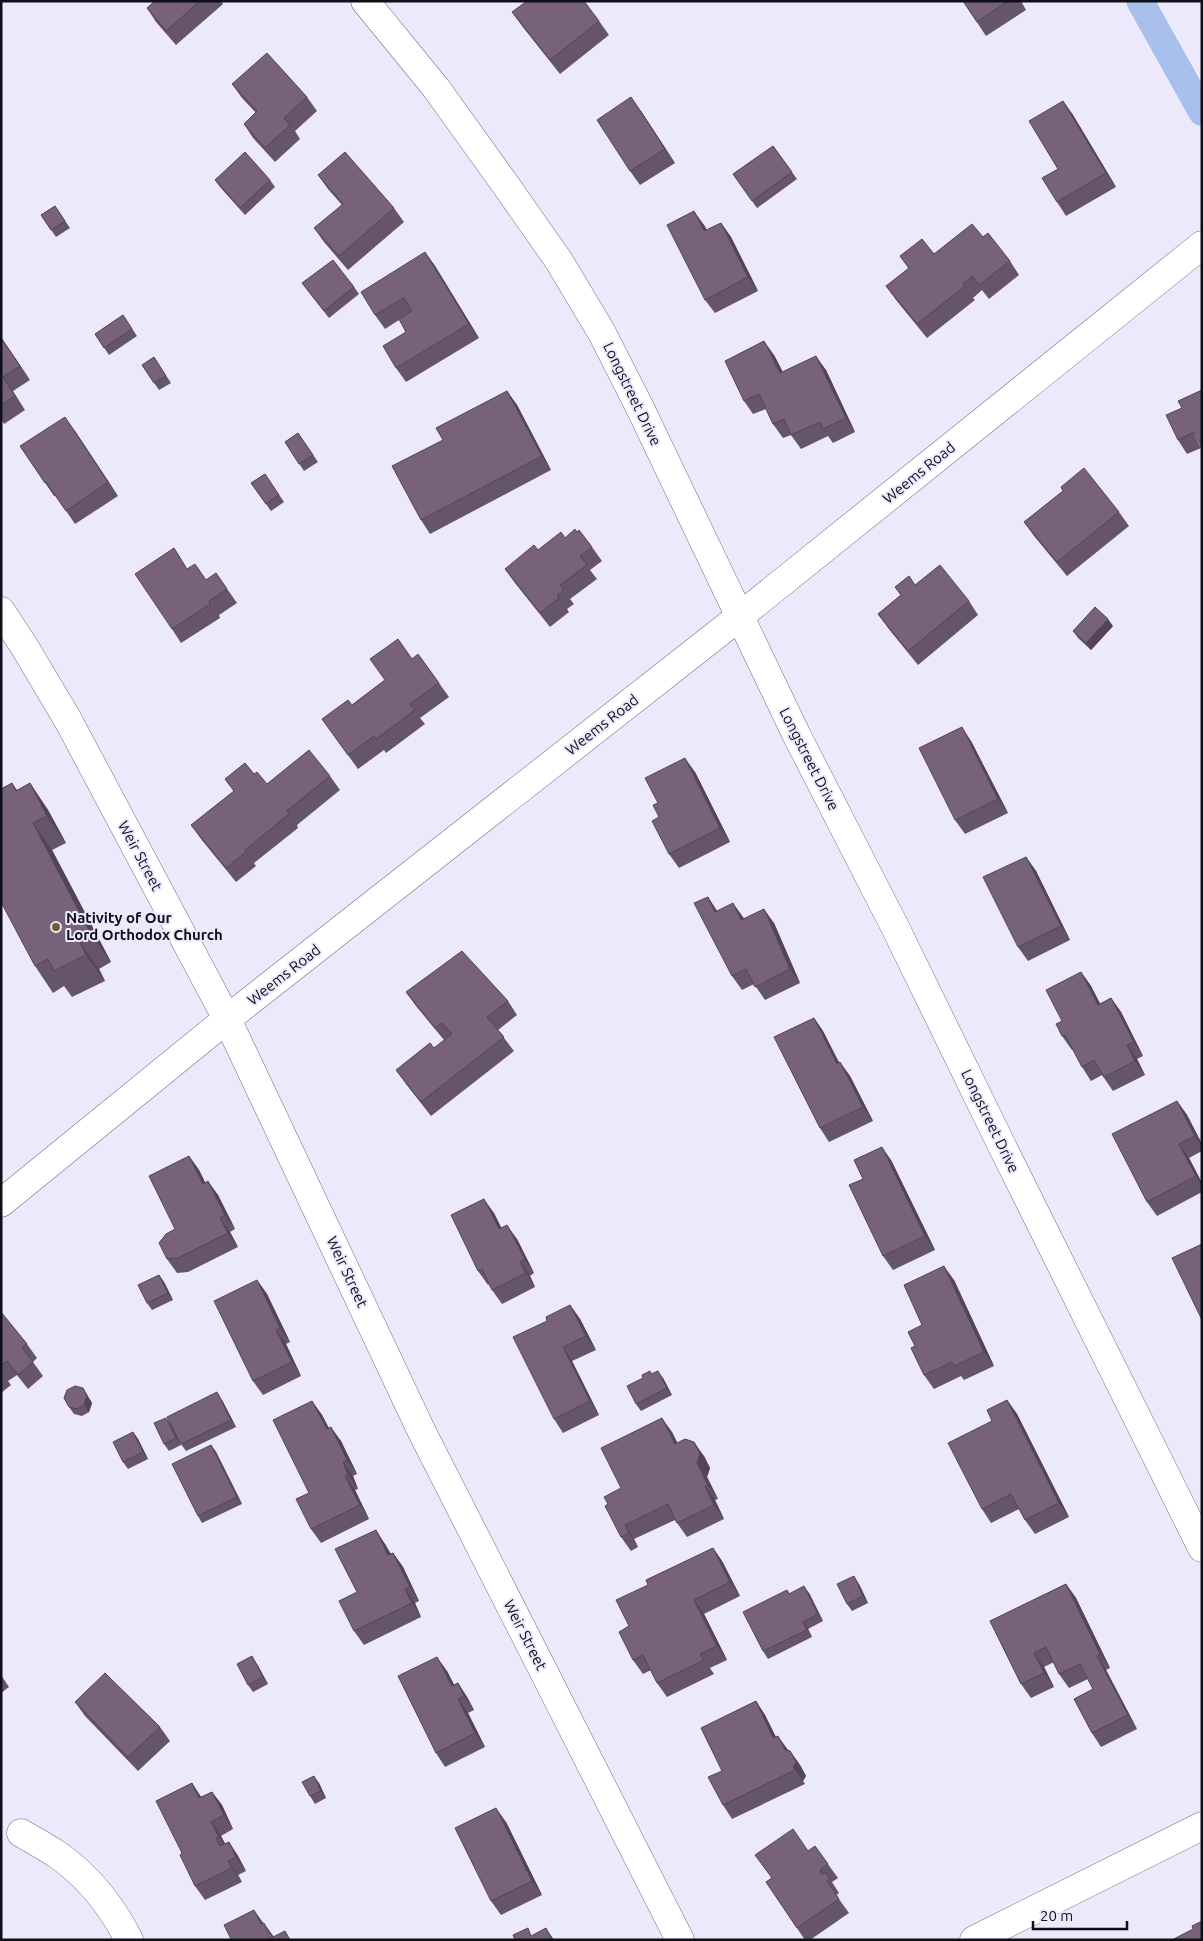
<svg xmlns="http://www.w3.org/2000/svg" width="1203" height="1941" viewBox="0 0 1203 1941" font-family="Ubuntu,sans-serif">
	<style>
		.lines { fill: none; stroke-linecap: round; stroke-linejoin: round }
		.minor-casing { stroke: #726d89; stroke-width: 29 }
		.major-casing { stroke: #fff; stroke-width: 29 }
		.minor { stroke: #fff; stroke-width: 28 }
		.major { stroke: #aac0ec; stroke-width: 28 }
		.wall { fill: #665468 }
		.shaded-wall { fill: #534555 }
		.building { fill: #776279; stroke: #534555 }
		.poi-dot { fill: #745b2c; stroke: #ece9fc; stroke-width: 2 }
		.labels { text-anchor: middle; stroke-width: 4; stroke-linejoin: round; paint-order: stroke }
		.street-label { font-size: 15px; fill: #100e19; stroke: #ece9fc }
		.poi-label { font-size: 15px; font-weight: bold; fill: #100e19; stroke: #ece9fc; text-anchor: start }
	</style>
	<rect width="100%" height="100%" fill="#ece9fc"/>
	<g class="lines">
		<g class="minor-casing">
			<path id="minor" d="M365 1 436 88 505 184 559 261 602 333 641 410 797 736 895 927 1002 1146 1202 1548
				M1 611 24 646 68 720 227 1019 421 1430 680 1940
				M1 1203 227 1019 739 617 1202 245
				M21 1833C33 1840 46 1847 58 1855 89 1877 112 1906 129 1940
				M974 1940 1202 1826"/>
		</g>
		<g class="major-casing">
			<path id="major" d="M1140 1 1202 112"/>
		</g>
		<use href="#minor" class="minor"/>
		<use href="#major" class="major"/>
	</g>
	<path class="wall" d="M155 1H221L223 4 176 45 156 22 147 8Z
		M963 1H1021L1026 10 986 36Z
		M512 12 599 21 609 35 560 74 522 26Z
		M232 84 307 97 317 111 295 131 300 139 275 162 253 138 244 124 256 113 242 98Z
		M1063 101 1073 115 1116 187 1066 216 1057 202 1058 169Z
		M641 111 675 163 640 185 630 171Z
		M773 146 797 179 757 208 733 174Z
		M318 175 394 208 404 222 348 270 324 242 314 228 342 205 328 189Z
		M215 180H270L275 187 245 215 220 187Z
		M55 206 70 228 56 237 41 215Z
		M721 223 731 237 758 291 715 313 705 300 704 225 707 230Z
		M983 237 1010 261 1019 275 989 299 982 290 973 298 975 300 927 338 896 300 886 286 909 269 900 256 934 254Z
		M425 252 435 266 479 338 406 382 396 368 406 332 399 320 385 329 375 315Z
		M302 283 354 287 359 294 329 318Z
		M123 315 137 336 109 355 95 334Z
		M1 337 30 380 13 391 25 410 4 424 1 419Z
		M774 355 783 372 826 370 855 432 833 443 828 436 801 449 791 435 783 438 773 424 766 409 753 414 744 401Z
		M154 357 171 383 159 390 142 365Z
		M507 391 517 405 551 470 430 534 421 520 443 440Z
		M1182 408 1201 448 1187 454 1178 440Z
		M75 431 118 496 75 524 56 496H54L20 446Z
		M298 433 318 462 304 471 285 442Z
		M265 474 284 502 271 511 251 483Z
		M1063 491 1119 512 1129 526 1067 576 1034 536 1024 522Z
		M565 538 592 547 602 561 590 570 597 579 570 599 574 604 567 609 569 612 550 627 515 583 505 569Z
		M188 568 206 580 216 573 237 603 219 615 220 618 181 643 172 629Z
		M915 585 969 601 978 615 918 665 888 628 878 614 901 595 895 587Z
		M1113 626 1091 650 1078 638 1073 631Z
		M412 659 439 683 449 697 420 718 425 724 386 753 384 750 358 769 322 719 352 705Z
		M971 741 1008 813 965 834 955 820Z
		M695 772 730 842 679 868 669 854 659 817 658 803Z
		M254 774 267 784 330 776 340 790 297 825 298 828 254 863 256 866 236 882 201 839 191 825 234 791 225 779Z
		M12 783 17 790 30 783 48 810 66 843 52 850 111 962 99 969 105 981 72 997 64 986 53 993 35 966Z
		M1026 857 1036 871 1070 940 1028 961 1018 947Z
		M708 897 717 911 744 918 774 923 800 983 765 1000 754 984 742 990 732 976Z
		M1081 972 1091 986 1100 1004 1111 998 1121 1012 1143 1056 1137 1059 1145 1075 1113 1091 1102 1075 1091 1081 1082 1067 1073 1050H1072L1062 1036V1021Z
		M406 992 508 1001 517 1015 498 1030 514 1051 431 1116 406 1084 396 1070 434 1048 444 1040 416 1006Z
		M814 1018 823 1031 839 1062 850 1076 873 1121 829 1142 820 1128Z
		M1177 1101 1187 1115 1202 1144V1151L1189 1158 1202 1183V1192L1157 1216 1147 1202Z
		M189 1156 199 1170 205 1183 218 1195 235 1229 230 1232 238 1247 188 1272 177 1273 167 1259 175 1229Z
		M891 1160 935 1250 893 1270 883 1256 863 1179Z
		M494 1213 501 1228 517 1239 534 1273 530 1276 535 1287 502 1304 492 1290 489 1284 488 1285 478 1271Z
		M159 1275 164 1282 173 1300 152 1310 147 1303Z
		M257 1280 267 1294 290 1342 286 1344 301 1376 263 1395 253 1381Z
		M954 1280 994 1366 964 1380 961 1376 934 1389 924 1375 915 1346 922 1325Z
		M570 1305 580 1319 596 1350 572 1361 599 1415 563 1433 554 1419 547 1321Z
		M1 1312 27 1344 37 1358 33 1362 43 1376 28 1389 17 1375 8 1381 11 1385 1 1393Z
		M651 1374 663 1378 672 1395 641 1411 636 1404Z
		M83 1388 92 1403 89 1412 82 1416 74 1414 69 1407Z
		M222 1400 236 1427 186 1451 181 1444Z
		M1007 1400 1017 1414 1069 1517 1035 1534 1025 1520 1019 1509 991 1523 982 1509 992 1421Z
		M312 1401 322 1415 329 1428 341 1441 357 1474 353 1476 358 1489 355 1490 369 1519 321 1543 311 1529 309 1493Z
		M171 1425 181 1445 169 1451 164 1444Z
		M133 1432 138 1439 148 1459 128 1469 123 1462Z
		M672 1432 677 1443 704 1456 710 1468 707 1477 718 1499 715 1500 724 1519 687 1537 675 1520 634 1539 638 1547 631 1551 621 1537 608 1504 621 1488Z
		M211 1445 216 1452 242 1504 202 1523 198 1516Z
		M385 1544 391 1554 393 1553 403 1567 419 1601 415 1603 421 1617 364 1645 354 1631 357 1592Z
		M713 1548 722 1561 740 1596 704 1614 727 1660 710 1668 714 1674 667 1697 657 1683 651 1670 643 1674 633 1660 629 1626 648 1585Z
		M859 1584 868 1603 852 1611 847 1604Z
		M1066 1584 1076 1598 1110 1668 1106 1670 1137 1729 1101 1747 1092 1733 1093 1689 1088 1679 1069 1688 1059 1674 1054 1662 1044 1667 1054 1687 1031 1698 1021 1684 990 1621Z
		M787 1590 789 1593H809L823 1621 808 1629 812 1637 768 1659 763 1651Z
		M257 1664 268 1684 253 1692 248 1685Z
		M447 1671 454 1685 458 1683 467 1697 474 1710 468 1713 485 1747 445 1767 436 1753Z
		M1 1675 9 1687 1 1693Z
		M756 1701 765 1715 776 1737 788 1750 790 1751 800 1765 806 1776 803 1781 805 1784 732 1819 723 1805 722 1771Z
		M75 1702 160 1727 170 1741 138 1771 85 1716Z
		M192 1783 201 1797 212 1792 222 1805 233 1829 221 1836 225 1844 229 1842 238 1856 246 1871 238 1875 242 1882 205 1900 195 1886 182 1853Z
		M319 1783 326 1798 315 1804 310 1796Z
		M506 1822 542 1895 501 1915 491 1901Z
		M815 1846 838 1878 832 1882 839 1893 836 1895 849 1913 810 1940H805L766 1882Z"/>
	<path class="shaded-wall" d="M631 97 641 111 675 163 665 149Z
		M1063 101 1073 115 1116 187 1106 173Z
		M694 211 704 225 714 245 704 231Z
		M721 223 731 237 758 291 748 277Z
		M425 252 435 266 479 338 469 324Z
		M1 337 30 380 20 366Z
		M764 341 774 355 790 387 780 373Z
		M816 356 826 370 855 432 846 418Z
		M507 391 517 405 551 470 542 456Z
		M65 417 75 431 118 496 108 482Z
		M1108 619 1113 626 1091 650 1086 643Z
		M962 727 971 741 1008 813 998 799Z
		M685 758 695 772 730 842 720 828Z
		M30 783 48 810 66 843 47 816Z
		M33 823 52 850 111 962 92 936Z
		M1026 857 1036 871 1070 940 1061 926Z
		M708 897 717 911 715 912Z
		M733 903 743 917 751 934 741 920Z
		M764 909 774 923 800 983 790 969Z
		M80 943 99 969 105 981 86 955Z
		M1081 972 1091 986 1108 1019 1098 1005Z
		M1111 998 1121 1012 1143 1056 1134 1042Z
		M814 1018 823 1031 846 1078 837 1064Z
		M1127 1045 1137 1059 1145 1075 1135 1061Z
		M840 1062 850 1076 873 1121 863 1107Z
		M1177 1101 1187 1115 1202 1144V1146L1195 1136Z
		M1179 1144 1189 1158 1202 1183V1185L1196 1176Z
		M882 1147 891 1160 935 1250 925 1236Z
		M189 1156 199 1170 213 1198 203 1184Z
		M208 1181 218 1195 235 1229 225 1215Z
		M484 1199 494 1213 509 1243 499 1229Z
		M220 1218 230 1232 238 1247 228 1233Z
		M507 1225 517 1239 534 1273 525 1259Z
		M520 1262 530 1276 535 1287 526 1273Z
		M944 1266 954 1280 994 1366 984 1352Z
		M159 1275 164 1282 173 1300 168 1293Z
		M257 1280 267 1294 290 1342 280 1328Z
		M570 1305 580 1319 596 1350 586 1336Z
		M276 1330 286 1344 301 1376 292 1362Z
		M563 1347 572 1361 599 1415 590 1401Z
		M658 1371 663 1378 672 1395 667 1388Z
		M83 1388 92 1403 89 1412 84 1405Z
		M217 1392 222 1400 236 1427 231 1420Z
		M1007 1400 1017 1414 1069 1517 1059 1503Z
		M312 1401 322 1415 336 1443 327 1429Z
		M166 1418 171 1425 181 1445 176 1438Z
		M662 1418 672 1432 685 1458 675 1444Z
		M331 1427 341 1441 357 1474 347 1460Z
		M133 1432 138 1439 148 1459 143 1452Z
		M694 1442 704 1456 710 1468 707 1477 718 1499 708 1485 697 1463Z
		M211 1445 216 1452 242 1504 237 1497Z
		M343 1462 353 1476 358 1489 348 1475Z
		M345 1476 355 1490 369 1519 360 1505Z
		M705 1486 715 1500 724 1519 714 1505Z
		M625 1525 634 1539 638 1547 629 1533Z
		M376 1530 385 1544 398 1569 388 1555Z
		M713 1548 722 1561 740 1596 730 1582Z
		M393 1553 403 1567 419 1601 410 1587Z
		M854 1576 859 1584 868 1603 863 1596Z
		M1066 1584 1076 1598 1110 1668 1100 1654Z
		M804 1586 809 1593 823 1621 818 1614Z
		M405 1589 415 1603 421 1617 412 1603Z
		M694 1600 704 1614 727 1660 717 1646Z
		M803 1622 808 1629 812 1637 807 1630Z
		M1034 1653 1044 1667 1054 1687 1044 1673Z
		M252 1656 257 1664 268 1684 263 1677Z
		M1097 1656 1106 1670 1137 1729 1128 1715Z
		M437 1657 447 1671 462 1700 452 1686Z
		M458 1683 467 1697 474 1710 464 1696Z
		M458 1699 468 1713 485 1747 475 1733Z
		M756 1701 765 1715 783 1752 773 1738Z
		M778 1736 788 1750 795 1764 785 1750Z
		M790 1751 800 1765 806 1776 803 1781 805 1784 793 1767Z
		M314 1776 319 1783 326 1798 321 1791Z
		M192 1783 201 1797 199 1798Z
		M212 1792 222 1805 233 1829 224 1815Z
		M496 1808 506 1822 542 1895 532 1881Z
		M211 1822 221 1836 229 1851 219 1837Z
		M229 1842 238 1856 246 1871 236 1857Z
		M228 1861 238 1875 242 1882 232 1868Z
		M254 1910 264 1924H261Z
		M264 1923 274 1937 273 1940Z
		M546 1928 554 1940H552Z"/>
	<path class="building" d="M155 1H200L166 31 147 8Z
		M527 1H584L599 21 550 60 512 12Z
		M963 1H1008L977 22Z
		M267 53 307 97 284 118 290 125 265 148 244 124 257 111 232 84Z
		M631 97 665 149 630 171 597 120Z
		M1063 101 1106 173 1057 202 1042 178 1058 169 1029 121Z
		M773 146 792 172 752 201 733 174Z
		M245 152 270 180 240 208 215 180Z
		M345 152 394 208 339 256 314 228 343 204 318 175Z
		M55 206 65 221 51 230 41 215Z
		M694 211 704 231 721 223 748 277 705 300 667 225Z
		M972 224 983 237 988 233 1010 261 979 285 972 276 963 284 965 286 917 324 886 286 909 268 900 256 922 239 934 254Z
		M425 252 469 324 396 368 383 346 406 332 399 319 412 311 404 298 375 315 361 292Z
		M333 260 354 287 324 311 302 283Z
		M123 315 132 329 104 348 95 334Z
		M1 338 20 366 3 377 15 396 1 405Z
		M764 341 780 373 816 356 846 418 823 429 820 422 791 435 784 419 773 424 759 394 744 401 725 361Z
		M154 357 166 376 154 383 142 365Z
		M1202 390V448L1194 432 1178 440 1166 415 1182 408 1178 401Z
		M507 391 542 456 421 520 392 466 443 440 436 428Z
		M65 417 108 482 66 511 46 482 45 483 20 446Z
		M298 433 313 455 299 464 285 442Z
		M1084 468 1119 512 1057 562 1024 522 1063 491 1061 487Z
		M265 474 279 495 266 504 251 483Z
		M575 529 577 532 579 530 592 547 580 556 587 565 560 585 564 590 557 595 559 598 540 613 505 569 534 545 538 550 561 532 565 538Z
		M174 548 187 569 195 564 206 580 216 573 227 589 209 601 210 604 172 629 135 574Z
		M940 565 969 601 908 651 878 614 901 595 895 587 909 576 915 585Z
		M1095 607 1108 619 1086 643 1073 631Z
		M398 639 412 659 418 654 439 683 410 704 415 710 376 739 374 736 348 755 322 719 348 700 352 705 385 680 370 659Z
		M962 727 998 799 955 820 919 748Z
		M309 750 330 776 287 811 289 814 245 850 246 852 226 868 191 825 234 791 225 779 245 763 254 774 257 772 267 784Z
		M685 758 720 828 669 854 652 821 659 817 653 805 658 803 645 778Z
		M12 783 16 791 30 783 47 816 33 823 92 936 80 943 86 955 54 971 48 959 35 966 1 902V789Z
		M1026 857 1061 926 1018 947 983 877Z
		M708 897 715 912 733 903 741 920 764 909 790 969 755 987 746 969 732 976 694 903Z
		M462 951 508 1001 487 1017 504 1037 421 1102 396 1070 430 1043 434 1048 452 1034 442 1023 435 1028 406 992Z
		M1081 972 1098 1005 1111 998 1134 1042 1127 1045 1135 1061 1104 1077 1094 1060 1082 1067 1065 1035 1062 1036 1056 1024 1062 1021 1046 990Z
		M814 1018 837 1064 840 1062 863 1107 820 1128 774 1037Z
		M1177 1101 1195 1136 1179 1144 1196 1176 1147 1202 1112 1134Z
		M882 1147 925 1236 883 1256 849 1185 863 1179 854 1160Z
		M189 1156 203 1184 208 1181 225 1215 220 1218 228 1233 178 1258 167 1259 159 1243 166 1234 175 1229 149 1176Z
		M484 1199 499 1229 507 1225 525 1259 520 1262 526 1273 492 1290 482 1269 478 1271 451 1215Z
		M1202 1244V1320L1172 1258Z
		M944 1266 984 1352 954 1366 952 1362 924 1375 911 1348 915 1346 908 1332 922 1325 904 1285Z
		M159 1275 168 1293 147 1303 138 1285Z
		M257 1280 280 1328 276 1330 292 1362 253 1381 214 1301Z
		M570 1305 586 1336 563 1347 590 1401 554 1419 513 1337 547 1321 546 1317Z
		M1 1312 27 1344 22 1348 33 1362 18 1375 7 1361 1 1365Z
		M650 1371 651 1374 658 1371 667 1388 636 1404 627 1386 643 1378 642 1375Z
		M75 1386 83 1388 87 1396 84 1405 77 1409 69 1407 64 1398 67 1390Z
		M217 1392 231 1420 181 1444 167 1417Z
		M1007 1400 1059 1503 1025 1520 1011 1494 982 1509 948 1443 992 1421 987 1410Z
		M312 1401 327 1429 331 1427 347 1460 343 1462 348 1475 345 1476 360 1505 311 1529 296 1499 309 1493 273 1420Z
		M166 1418 176 1438 164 1444 154 1423Z
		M662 1418 675 1444 685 1439 694 1442 700 1454 697 1463 708 1485 705 1486 714 1505 677 1523 668 1504 625 1525 629 1533 621 1537 605 1506 608 1504 604 1497 621 1488 601 1448Z
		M133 1432 143 1452 123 1462 113 1442Z
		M211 1445 237 1497 198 1516 172 1464Z
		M376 1530 388 1555 393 1553 410 1587 405 1589 412 1603 354 1631 339 1601 357 1592 335 1549Z
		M713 1548 730 1582 694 1600 717 1646 700 1654 704 1660 657 1683 643 1655 633 1660 619 1632 629 1626 616 1600 648 1585 646 1580Z
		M854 1576 863 1596 847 1604 837 1584Z
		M1066 1584 1100 1654 1097 1656 1128 1715 1092 1733 1074 1699 1093 1689 1080 1664 1059 1674 1046 1647 1034 1653 1044 1673 1021 1684 990 1621Z
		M804 1586 818 1614 803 1622 807 1630 763 1651 743 1612 787 1590 789 1594Z
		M252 1656 263 1677 248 1685 237 1664Z
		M437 1657 452 1686 458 1683 464 1696 458 1699 475 1733 436 1753 398 1676Z
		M105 1673 160 1727 128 1757 75 1702Z
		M756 1701 773 1738 778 1736 785 1750 790 1751 796 1762 793 1767 795 1770 723 1805 708 1777 722 1771 701 1728Z
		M314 1776 321 1791 310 1796 302 1782Z
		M192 1783 199 1798 212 1792 224 1815 211 1822 219 1837 216 1838 220 1846 229 1842 236 1857 228 1861 232 1868 195 1886 180 1855 182 1853 156 1801Z
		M496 1808 532 1881 491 1901 455 1828Z
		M793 1829 808 1851 815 1846 828 1864 820 1870 822 1874 825 1872 830 1879 827 1881 839 1899 797 1928 766 1882 772 1878 755 1855Z
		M254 1910 261 1924 264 1923 271 1938 285 1931 290 1940H230L231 1939 224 1925Z
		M1202 1921V1940H1172L1193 1929 1192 1926Z
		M528 1928 531 1936 546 1928 552 1940H515L513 1935Z"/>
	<circle class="poi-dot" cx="56" cy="927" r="5"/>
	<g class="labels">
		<g class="street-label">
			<text transform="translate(632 394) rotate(64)" y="5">Longstreet Drive</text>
			<text transform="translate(919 473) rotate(-39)" y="5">Weems Road</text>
			<text transform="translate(602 725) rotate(-38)" y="5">Weems Road</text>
			<text transform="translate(809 759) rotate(63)" y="5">Longstreet Drive</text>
			<text transform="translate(140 856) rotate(62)" y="5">Weir Street</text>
			<text transform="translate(284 975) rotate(-38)" y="5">Weems Road</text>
			<text transform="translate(990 1121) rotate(64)" y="5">Longstreet Drive</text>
			<text transform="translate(347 1272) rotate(65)" y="5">Weir Street</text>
			<text transform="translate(525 1635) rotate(63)" y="5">Weir Street</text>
		</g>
		<g class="poi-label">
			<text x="66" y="923">Nativity of Our<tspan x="66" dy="17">Lord Orthodox Church</tspan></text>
		</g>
	</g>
	<rect width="1203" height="1941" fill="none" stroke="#100e19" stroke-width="5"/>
	<path d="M1033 1921v8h94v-8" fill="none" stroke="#100e19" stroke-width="2.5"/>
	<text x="1040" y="1921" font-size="15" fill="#100e19" stroke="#ece9fc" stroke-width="4" paint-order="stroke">20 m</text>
</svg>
